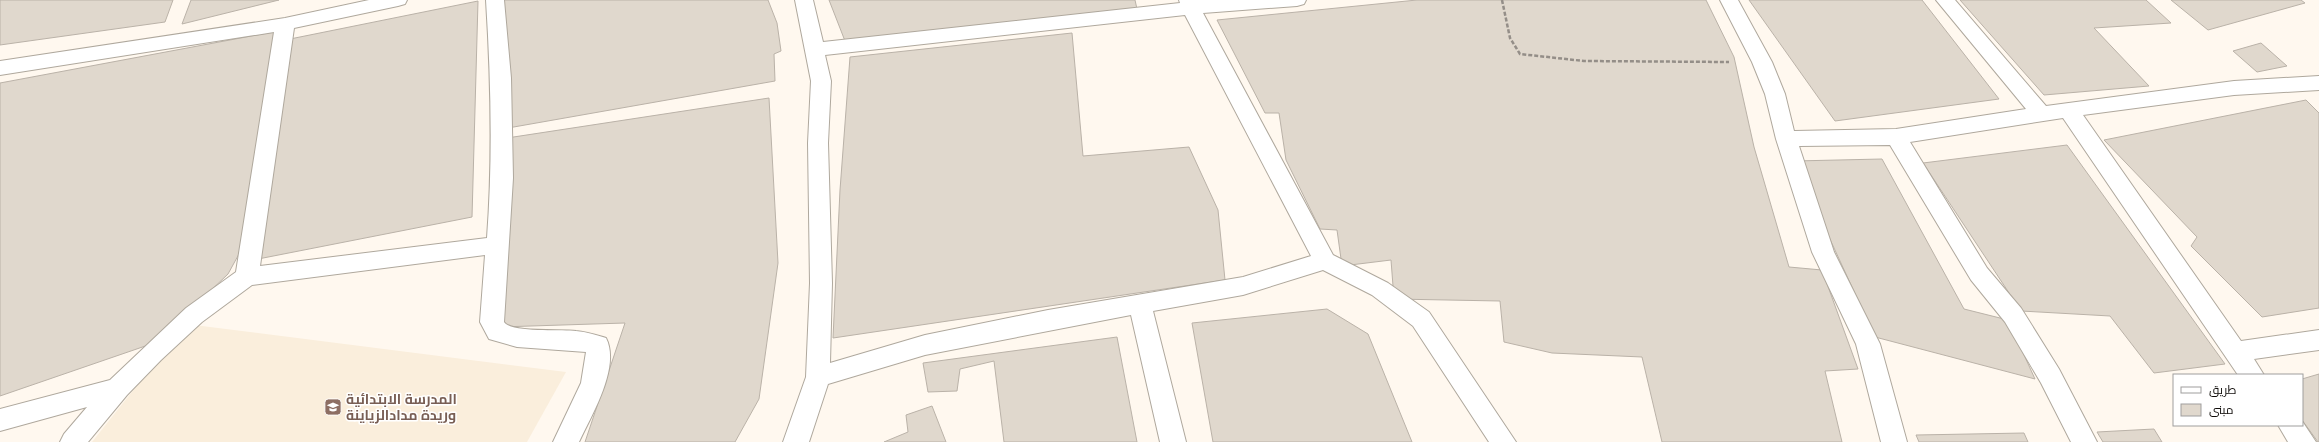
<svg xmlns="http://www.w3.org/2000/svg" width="2319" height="442" viewBox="0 0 2319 442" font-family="Lato,Cairo,sans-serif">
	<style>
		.built { fill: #faeedc }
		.building { fill: #e0d8cd; stroke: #bab2a8 }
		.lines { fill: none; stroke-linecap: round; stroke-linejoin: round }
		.minor-casing { stroke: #afa89d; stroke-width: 2 }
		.path { stroke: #948e88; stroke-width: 2.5; stroke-dasharray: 4 2; stroke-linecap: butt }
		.minor { fill: #fff; fill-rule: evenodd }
		.labels { text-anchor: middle; stroke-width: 3; stroke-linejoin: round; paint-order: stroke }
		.education-label { font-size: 14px; font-weight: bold; fill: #785e54; stroke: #fff; text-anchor: start }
	</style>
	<rect width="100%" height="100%" fill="#fff8ef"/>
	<path class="built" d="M186 324 566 372 527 442H92Z"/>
	<path class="building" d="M0 0H173L165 22 0 45Z
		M191 0H279L182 24Z
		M503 0H768L777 23 781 51 774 54 775 81 508 128Z
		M829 0H1135L1137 9 845 41Z
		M1417 0H1706L1734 57 1754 147 1789 267 1822 270 1858 369 1825 371 1842 442H1662L1642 357 1552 353 1504 342 1500 301 1394 299 1391 260 1342 266 1337 230 1320 229 1286 160 1279 113H1265L1217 20Z
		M1749 0H1922L1999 99 1835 121Z
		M1960 0H2146L2171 23 2094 28 2149 86 2044 95Z
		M2171 0H2301L2305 3 2208 30Z
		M478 1 472 217 253 260 290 39Z
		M278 31 239 254 228 274 157 342 0 396V83Z
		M1072 33 1083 156 1189 147 1218 210 1225 280 833 338 840 190 850 57Z
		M2261 43 2287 66 2257 72 2233 51Z
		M769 98 778 263 759 399 735 442H585L625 323 500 327 507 138Z
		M2306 100 2319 113V308L2262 317 2191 246 2197 237 2104 140Z
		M2067 145 2225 364 2154 373 2110 316 2021 311 1923 163Z
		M1882 159 1964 309 2008 320 2035 379 1875 337 1794 161Z
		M1327 309 1368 334 1412 442H1213L1192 323Z
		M1117 337 1137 442H1004L994 361 960 369 957 391 928 392 923 363Z
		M2319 374V442H2318L2302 420V379Z
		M932 406 946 442H884L908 432 906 415Z
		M2154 429 2162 442H2103L2097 432Z
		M2024 433 2028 442H1919L1916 435Z"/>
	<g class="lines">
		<g class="minor-casing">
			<path id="minor" d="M369 0H407L405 4 398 6 294 28 260 266 487 238C493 158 491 80 486 0H504L511 78 513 178 504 322C511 333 562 329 576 331 587 332 596 335 606 338 621 367 591 416 579 442H553L581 383 586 352 517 347 489 339 480 322 485 255 252 285 202 322 161 360 127 395 88 442H60L64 434 87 407 0 431V409L110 380 186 308 236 272 274 32 0 75V61L285 18Z
				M795 0H813L823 42 1180 3 1179 0H1306L1304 4 1297 6 1203 13 1333 255 1388 283 1429 312 1516 442H1489L1413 326 1372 295 1323 270 1243 295 1153 311 1186 442H1160L1131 315 925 355 828 384 809 442H783L806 377 810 283 808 143 811 81ZM1185 15 1311 256 1243 277 1048 310 925 335 830 363 832 283 828 143 831 81 825 55Z
				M1720 0H1738L1772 62 1785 94 1794 131 1896 129 2026 109 1936 0H1955L2046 106 2234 81 2319 76V90L2234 95 2083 115 2241 341 2319 330V350L2254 359 2264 375H2238L2063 118 1910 142 1987 268 2021 308 2059 369 2097 442H2071L2041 383 2005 322 1971 280 1890 145 1799 146 1834 252 1880 344 1907 442H1881L1856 344 1812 252 1776 139 1765 94 1752 62Z
				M2302 421 2316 442H2288L2278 425H2302Z"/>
		</g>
		<path class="path" d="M1502 0 1510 38 1520 54 1584 61 1729 62"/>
		<use href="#minor" class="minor"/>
	</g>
	<defs>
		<g id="school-square" transform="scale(0.9)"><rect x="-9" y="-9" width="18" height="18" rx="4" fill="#8d6e63" stroke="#fff"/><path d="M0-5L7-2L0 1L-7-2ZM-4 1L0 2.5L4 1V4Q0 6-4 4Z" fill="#fff"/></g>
	</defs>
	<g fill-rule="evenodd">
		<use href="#school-square" x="333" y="407"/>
	</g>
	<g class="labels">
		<g class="education-label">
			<text x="346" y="404">المدرسة الابتدائية<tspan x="346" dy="16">وريدة مدادالزياينة</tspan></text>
		</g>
	</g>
	<rect x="2173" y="374" width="130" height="52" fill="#ffffff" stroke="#9f9e9d"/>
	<rect x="2181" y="387" width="20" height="6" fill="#ffffff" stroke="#9f9e9d"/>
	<text x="2209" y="394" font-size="12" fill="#0f0c09">طريق</text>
	<rect x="2181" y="404" width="20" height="12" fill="#e0d8cd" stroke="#9f9e9d"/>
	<text x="2209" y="414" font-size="12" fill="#0f0c09">مبنى</text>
</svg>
